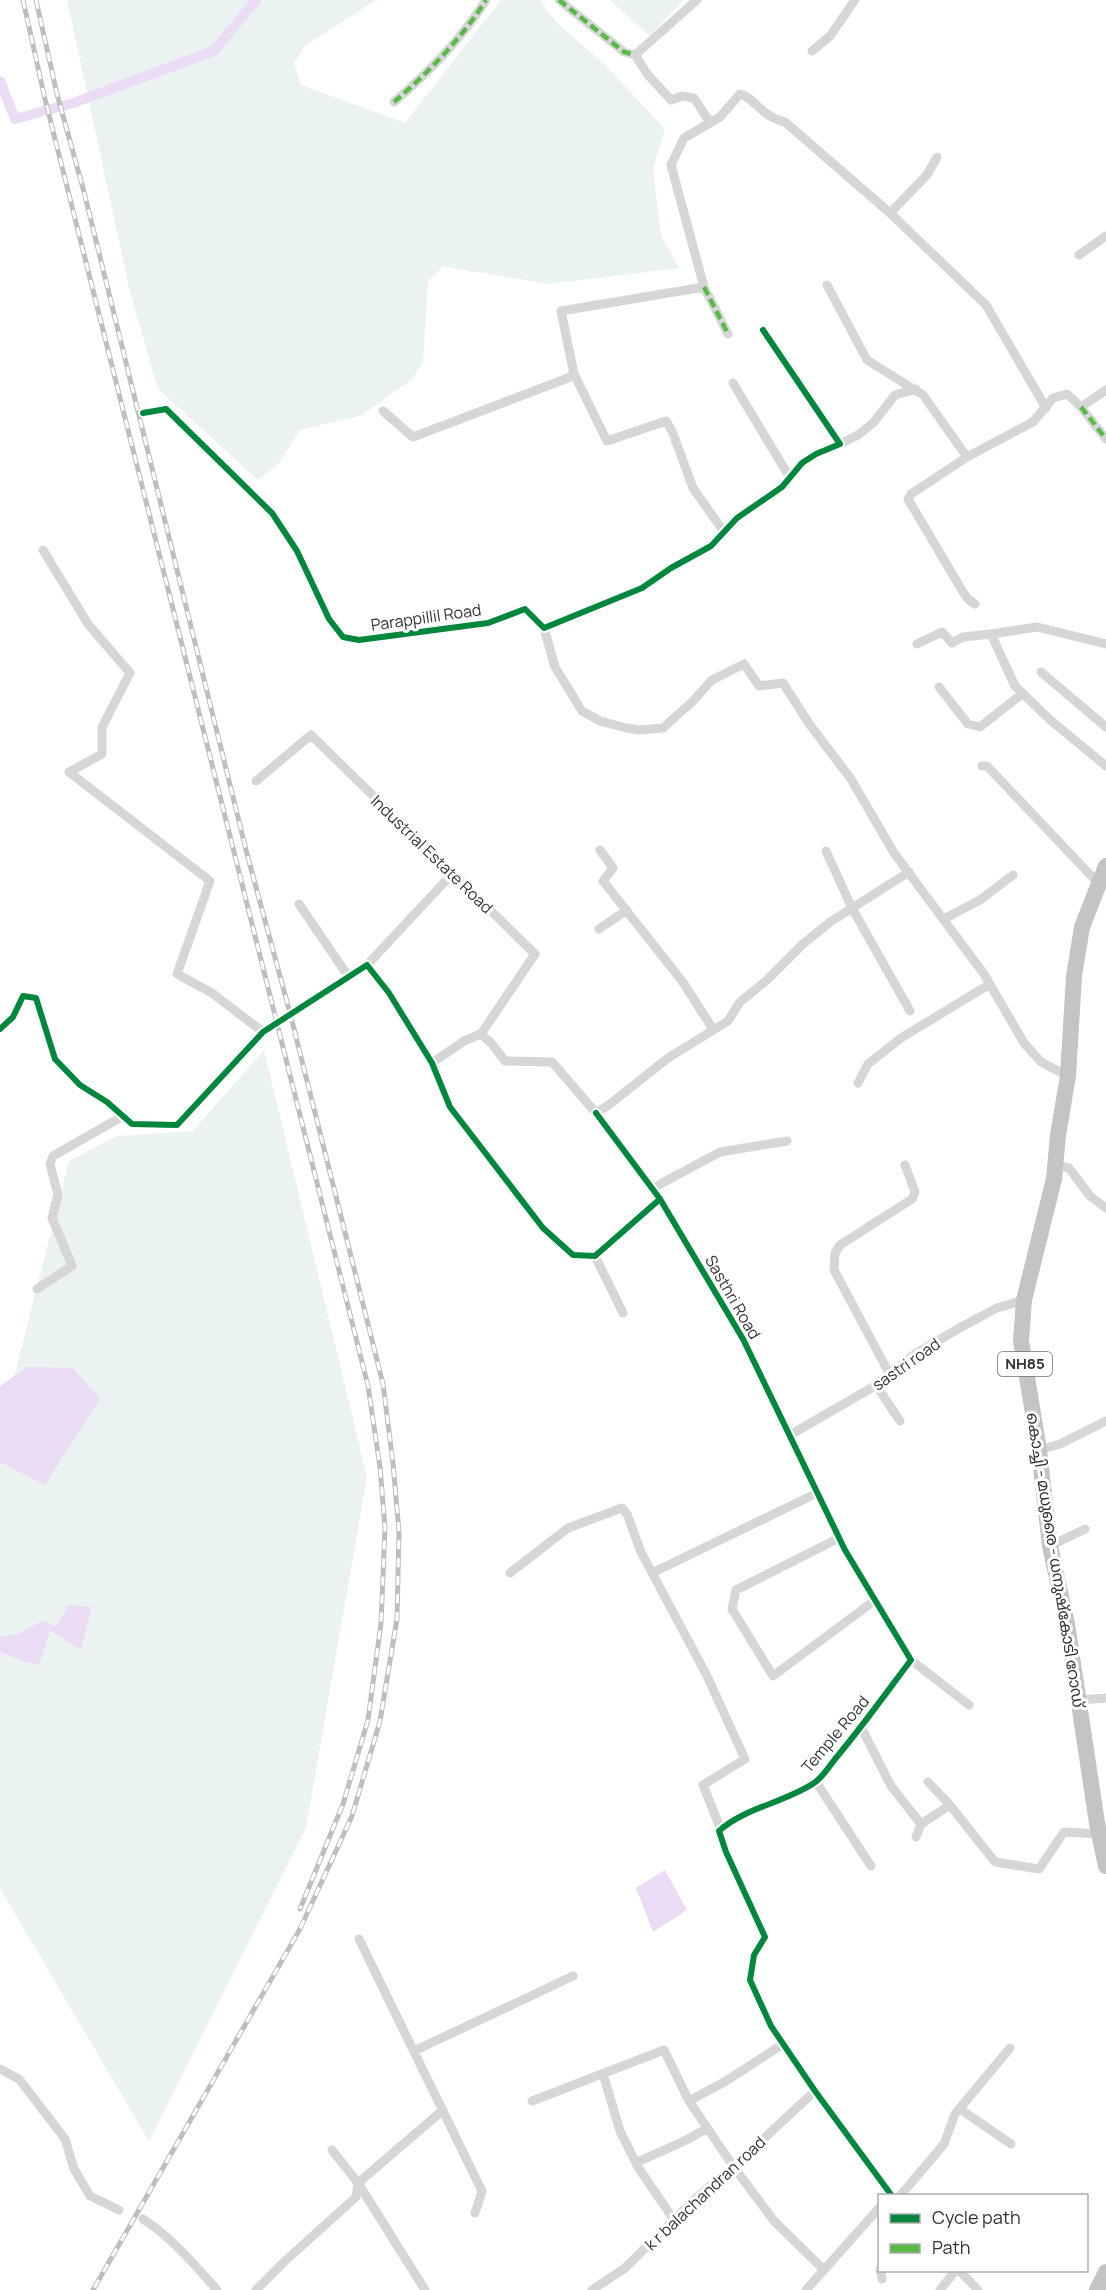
<svg xmlns="http://www.w3.org/2000/svg" width="1106" height="2290" viewBox="0 0 1106 2290" font-family="Manrope,'Noto Sans Malayalam',sans-serif">
	<style>
		.green { fill: #eaf3f1 }
		.water { fill: #ebdbf4 }
		.lines { fill: none; stroke-linecap: round; stroke-linejoin: round }
		.canal { stroke: #ebdbf4; stroke-width: 10 }
		.street { stroke: #d6d6d6; stroke-width: 9 }
		.highway { stroke: #c4c4c4; stroke-width: 16 }
		.rail-casing { stroke: #bebebe; stroke-width: 5 }
		.rail { stroke: #fff; stroke-width: 3; stroke-dasharray: 9; stroke-linecap: butt }
		.quiet { stroke: #58b947; stroke-width: 4.5; stroke-dasharray: 9 4.5; stroke-linecap: butt }
		.cycleway-casing { stroke: #fff; stroke-width: 10 }
		.cycleway { stroke: #00873e; stroke-width: 6 }
		.labels { text-anchor: middle; stroke-width: 6; stroke-linejoin: round; paint-order: stroke }
		.shield { fill: #fff; stroke: #707070; stroke-width: 1.5 }
		.shield-label { font-size: 15px; font-weight: bold; fill: #323232 }
		.street-label { font-size: 16px; fill: #323232; stroke: #fff }
	</style>
	<rect width="100%" height="100%" fill="#fff"/>
	<path class="green" d="M67 0H376L305 46 294 63 301 85 405 123 501 0H540L556 22 605 65 665 129 653 170 661 236 679 268 549 284 443 266 428 281 423 363 411 380 360 416 300 430 279 463 258 480 158 389 129 288Z
		M610 0H683L650 36Z
		M264 1050 367 1477 306 1828 149 2141 0 1888V1432L69 1161 117 1136 193 1131Z"/>
	<path class="water" d="M27 1367 73 1368 100 1399 45 1485 0 1462V1386Z
		M69 1605 92 1607 81 1650 50 1630 39 1665 25 1662 0 1652V1637L19 1634 43 1620 55 1627Z
		M665 1870 687 1910 653 1932 636 1888Z"/>
	<g class="lines">
		<path class="canal" d="M0 81 15 119 73 103 214 51 256 0"/>
		<path class="street" d="M559 0 624 52 635 55 648 75 671 100 682 96 694 98 707 118 712 121
			M812 51 830 36 855 0
			M635 55 697 0
			M394 102C428 73 462 38 486 0
			M890 213 927 175 937 157
			M1079 255 1106 236
			M827 285 867 360 923 395 967 457 1033 422 1053 398 1067 394 1081 407 1106 439
			M728 334 704 287 671 165 684 138 720 117 740 94C754 97 761 117 785 122L890 213 986 305 1046 408
			M574 374 607 441 666 421 672 431 693 488 724 532
			M733 383 790 478
			M1081 407 1106 390
			M383 411 413 437 568 378 574 374 561 311 704 287
			M143 413 166 409 272 513 297 551 329 619 343 637 359 640 488 623 525 609 544 628 642 588 671 568 711 546 737 518 782 487 802 463 816 454 840 444 763 330
			M840 444 858 435 873 423 895 395 916 389
			M967 457 911 494 908 499 963 592 968 599 975 604
			M43 550 88 624 130 673 102 727V754L69 772 210 881 177 974 212 993 263 1032
			M544 628 555 667 582 711 600 721 626 728 640 730 663 728 692 702 712 680 744 664 759 686 783 683 810 725 851 779 894 853 984 974 1024 1043 1041 1062 1068 1076
			M917 644 942 632 952 643 963 637 991 634
			M1106 644 1037 627 991 634 1015 686 1049 719 1106 766
			M1041 672 1106 727
			M939 687 968 724 980 727 1023 693
			M982 766H987L1098 883
			M256 781 311 735 535 954 481 1034
			M600 850 613 868 603 881 682 981 713 1029
			M826 851 852 908 910 1011
			M299 904 348 976
			M944 919 980 900 1013 875
			M599 929 627 910
			M367 965 452 874
			M0 1029 13 1017 23 996 36 998 55 1059 80 1085 107 1102 132 1124 177 1125 263 1032 367 965 389 993 432 1063 450 1107 543 1228 573 1255 595 1256 660 1199
			M432 1063 464 1041 481 1034 491 1043 505 1061 552 1062 596 1113 610 1104 668 1058 728 1021 740 1002 767 980 803 944 830 922 909 872
			M858 1083 868 1064 901 1038 990 984
			M596 1113 660 1199 743 1339 845 1550 911 1660C886 1693 862 1727 835 1759 829 1767 822 1778 814 1783 784 1803 746 1807 719 1831L726 1852 765 1937 754 1955 750 1980 771 2026 815 2091 892 2196
			M1056 1165 1069 1168 1090 1196 1106 1208
			M653 1188 720 1152 787 1141
			M595 1256 623 1313
			M37 1289 72 1266 52 1218 58 1195 50 1164 53 1156 123 1116
			M890 1375 834 1270 835 1253 840 1245 912 1199 915 1192 905 1165
			M876 1385 900 1421
			M790 1435 873 1387 915 1354 963 1326 997 1308 1024 1300
			M1039 1450 1060 1444 1106 1421
			M839 1538 736 1590 732 1609 773 1676 874 1601
			M1050 1546 1085 1529
			M510 1573 568 1528 622 1508 627 1514 641 1552 707 1676 745 1759 703 1785 721 1830
			M652 1573 817 1493
			M911 1660 969 1705
			M1079 1700 1106 1698
			M861 1727 891 1786 921 1824
			M816 1782 871 1866
			M928 1782 950 1805
			M916 1837 921 1824 950 1805 995 1862 1039 1869 1064 1832 1100 1834
			M359 1939 482 2191 475 2213
			M783 2044 726 2081 689 2101 733 2166 774 2221 823 2269
			M414 2051 573 1976
			M0 2069 19 2079 65 2139 74 2169 90 2196 119 2210
			M603 2074 620 2131 638 2167 674 2220
			M532 2101 664 2050 689 2101
			M960 2109 1011 2144
			M636 2163C660 2151 685 2143 707 2128
			M900 2196 944 2144 955 2114 1010 2048
			M143 2219C171 2237 195 2265 217 2290
			M880 2269 882 2279
			M959 2270 978 2290
			M256 2290 284 2262 356 2197 358 2183 332 2150
			M425 2290 358 2183 443 2110
			M592 2290 625 2268 695 2199 744 2157 815 2091
			M806 2290 880 2207
			M940 2290 956 2270"/>
		<path class="highway" d="M1106 866 1082 927 1074 976 1068 1076 1058 1135 1054 1179 1024 1300 1021 1341 1039 1450 1050 1546 1067 1624 1097 1823 1106 1866
			M1097 2290 1106 2272"/>
		<g class="rail-casing">
			<path id="rail" d="M23 0 45 99 368 1386 380 1467 385 1528 381 1623 368 1720 343 1804 300 1909
				M36 0 57 94 84 192 247 854 290 1013 383 1384 393 1463 399 1532 397 1619 380 1721 352 1816 300 1929 93 2290"/>
		</g>
		<use href="#rail" class="rail"/>
		<path class="quiet" d="M559 0 624 52 635 55
			M394 102C428 73 462 38 486 0
			M704 287 728 334
			M1081 407 1106 439"/>
		<g class="cycleway-casing">
			<path id="cycleway" d="M143 413 166 409 272 513 297 551 329 619 343 637 359 640 488 623 525 609 544 628 642 588 671 568 711 546 737 518 782 487 802 463 816 454 840 444 763 330
				M0 1029 13 1017 23 996 36 998 55 1059 80 1085 107 1102 132 1124 177 1125 263 1032 367 965 389 993 432 1063 450 1107 543 1228 573 1255 595 1256 660 1199
				M596 1113 660 1199 743 1339 845 1550 911 1660C886 1693 862 1727 835 1759 829 1767 822 1778 814 1783 784 1803 746 1807 719 1831L726 1852 765 1937 754 1955 750 1980 771 2026 815 2091 892 2196"/>
		</g>
		<use href="#cycleway" class="cycleway"/>
	</g>
	<g class="labels">
		<rect class="shield" x="998" y="1352" width="54" height="24" rx="4.5"/>
		<g class="shield-label">
			<text x="1025" y="1369">NH85</text>
		</g>
		<g class="street-label">
			<text transform="translate(426 617) rotate(-8)" y="6">Parappillil Road</text>
			<text transform="translate(432 854) rotate(44)" y="6">Industrial Estate Road</text>
			<text transform="translate(733 1297) rotate(60)" y="6">Sasthri Road</text>
			<text transform="translate(906 1364) rotate(-35)" y="6">sastri road</text>
			<text transform="translate(1056 1560) rotate(81)" y="6">കൊച്ചി - മധുരൈ - ധനുഷ്‌കോടി റോഡ്</text>
			<text transform="translate(835 1734) rotate(-50)" y="6">Temple Road</text>
			<text transform="translate(705 2193) rotate(-43)" y="6">k r balachandran road</text>
		</g>
	</g>
	<rect x="878" y="2194" width="210" height="78" fill="#ffffff" stroke="#adadad" stroke-width="1.5"/>
	<rect x="890" y="2214" width="30" height="9" fill="#00873e" stroke="#adadad" stroke-width="1.5"/>
	<text x="932" y="2224" font-size="18" fill="#323232">Cycle path</text>
	<rect x="890" y="2244" width="30" height="9" fill="#58b947" stroke="#adadad" stroke-width="1.5"/>
	<text x="932" y="2254" font-size="18" fill="#323232">Path</text>
</svg>
